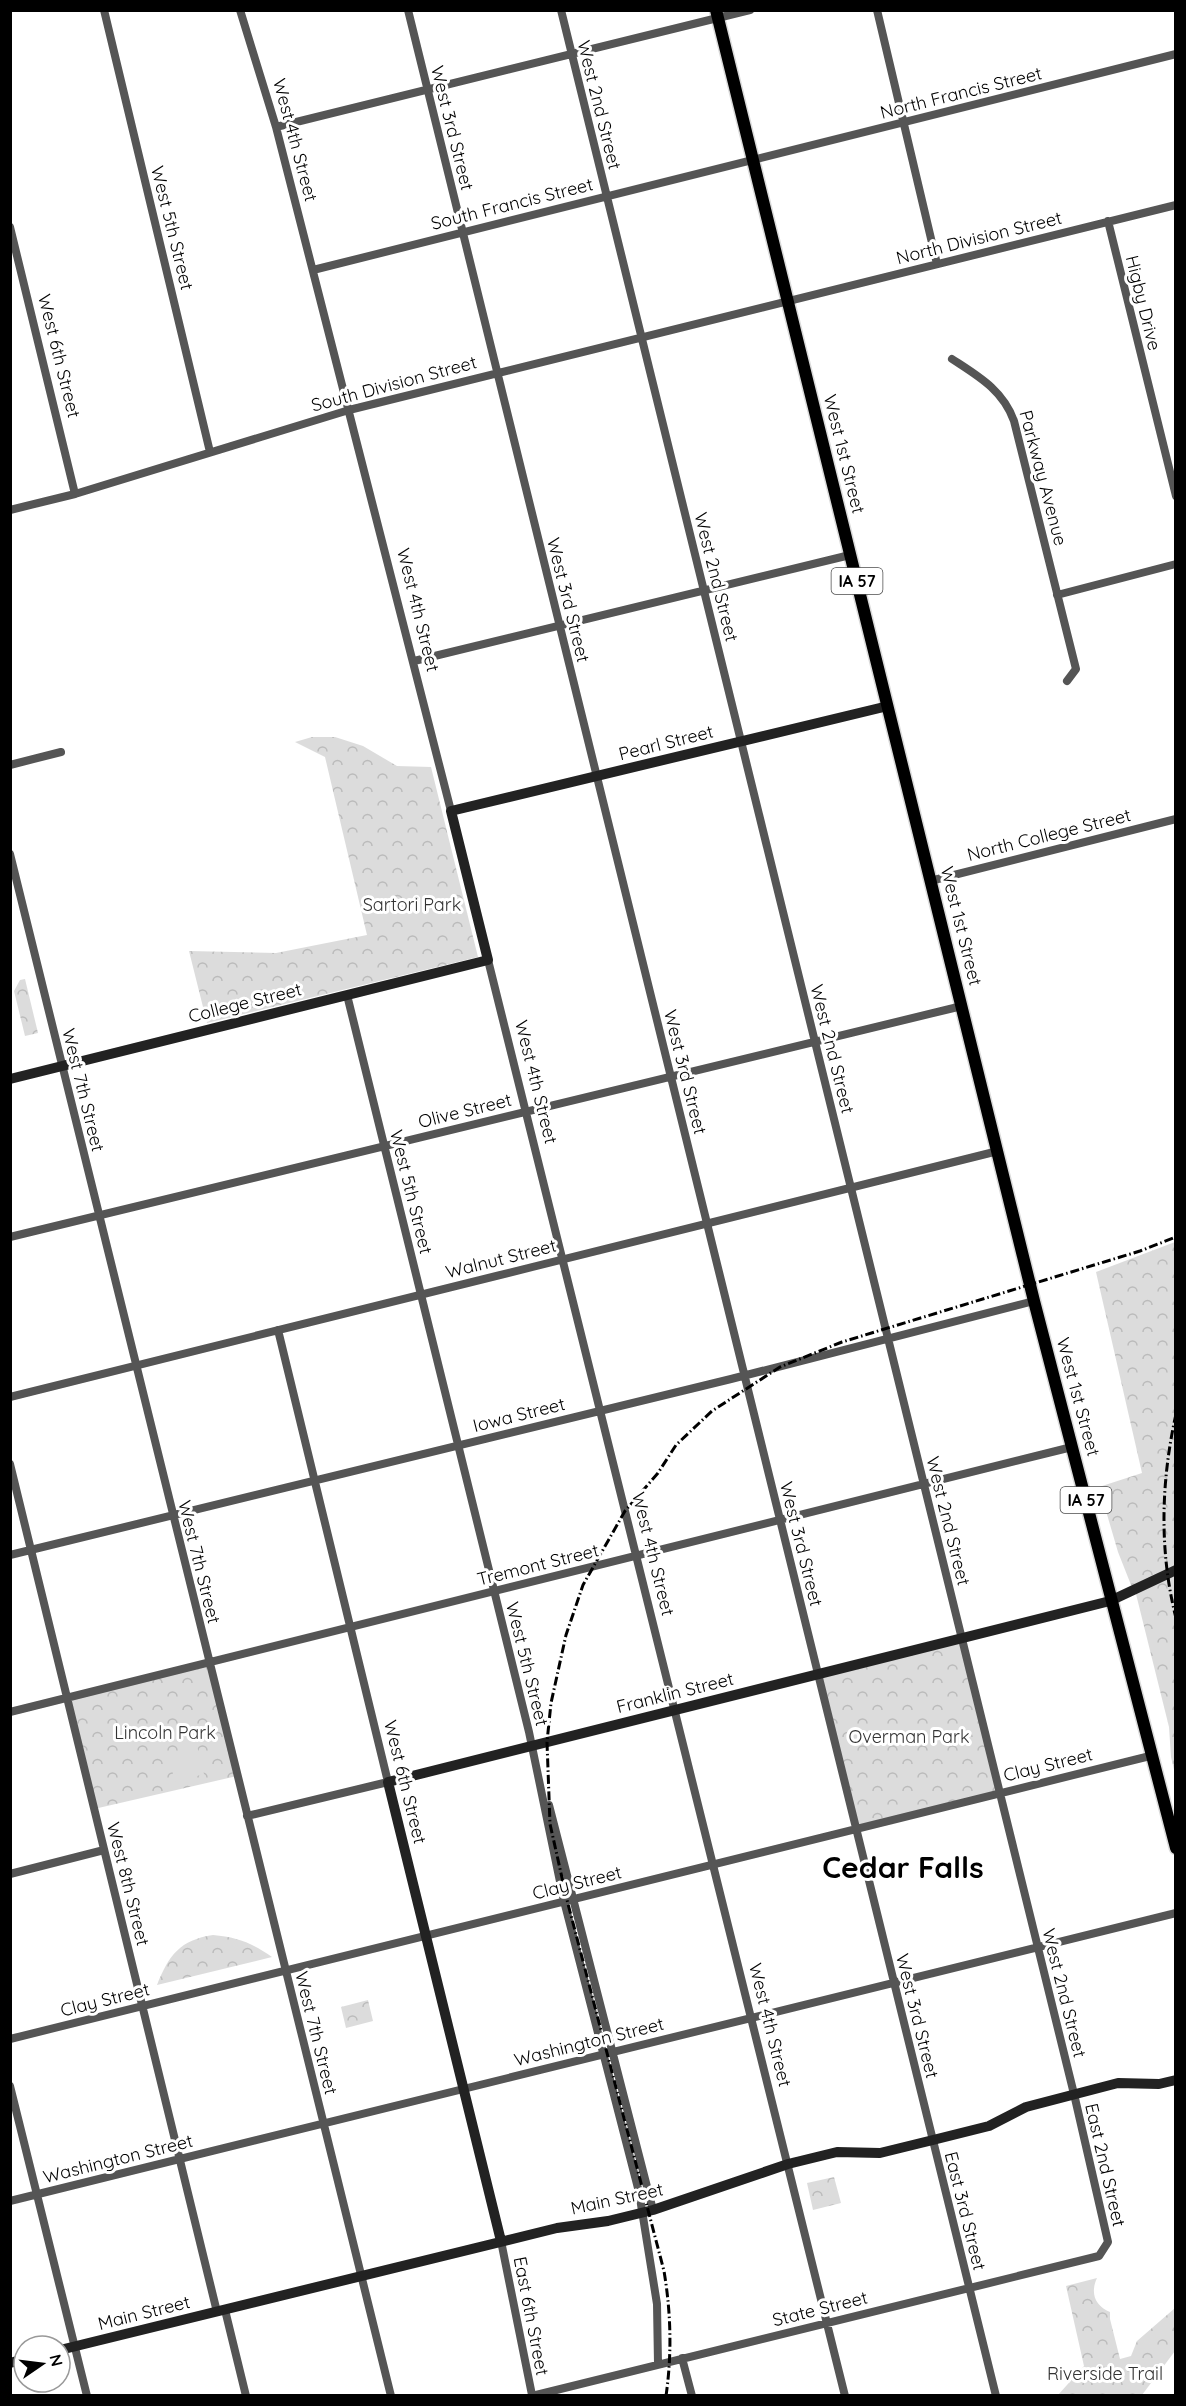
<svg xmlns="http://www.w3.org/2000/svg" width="1186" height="2406" viewBox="0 0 1186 2406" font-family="Quicksand,sans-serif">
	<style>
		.park { fill: url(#park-crowns) }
		.garden { fill: #dcdcdc }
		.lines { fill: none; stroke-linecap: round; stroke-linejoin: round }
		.primary-casing { stroke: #dbdbdb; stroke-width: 15 }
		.street { stroke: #555; stroke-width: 8 }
		.secondary { stroke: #222; stroke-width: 10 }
		.primary { stroke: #000; stroke-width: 12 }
		.rail { stroke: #000; stroke-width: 3; stroke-dasharray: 9 3 1.5 3; stroke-linecap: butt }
		.labels { text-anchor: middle; stroke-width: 6; stroke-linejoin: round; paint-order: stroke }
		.shield { fill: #fff; stroke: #4c4c4c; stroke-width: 1.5 }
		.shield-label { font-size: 16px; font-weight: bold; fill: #000 }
		.street-label { font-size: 18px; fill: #000; stroke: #fff }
		.park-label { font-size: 18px; fill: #333; stroke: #fff }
		.town-label { font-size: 30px; font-weight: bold; fill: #000; stroke: #fff }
	</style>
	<defs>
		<pattern id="park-crowns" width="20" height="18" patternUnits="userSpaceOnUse" patternTransform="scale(1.5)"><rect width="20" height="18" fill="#dcdcdc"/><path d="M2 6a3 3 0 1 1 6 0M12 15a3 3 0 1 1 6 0" fill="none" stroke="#bbb"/></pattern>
	</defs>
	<rect width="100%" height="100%" fill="#fff"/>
	<path class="park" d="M312 737H335L363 746 397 766 431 767 478 957 207 1023 189 951 276 953 367 935 325 757 295 742Z
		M25 979 38 1033 25 1036 14 991 20 980Z
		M1175 1242V1774L1171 1757 1169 1727 1135 1590H1133L1118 1552 1099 1487 1142 1473 1096 1272Z
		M961 1638 1000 1793 856 1829 818 1674Z
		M209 1663 237 1776 94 1809 67 1698Z
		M213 1935C237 1937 252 1943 272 1957L157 1985C169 1955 180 1940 213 1935Z
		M368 2000 373 2021 346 2028 341 2007Z
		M834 2177 841 2203 813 2210 807 2183Z
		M1097 2278C1090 2293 1095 2306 1110 2312V2319L1120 2359 1131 2356 1137 2341 1175 2308V2351L1142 2395H1058L1084 2366 1066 2286Z"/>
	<path class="garden" d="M197 1746 204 1774 175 1782 168 1754Z"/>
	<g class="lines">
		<g class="primary-casing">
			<path id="primary" d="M716 10 1034 1301 1176 1848"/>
		</g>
		<path class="street" d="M104 10 210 452
			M240 10 276 127 451 811
			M408 10 996 2396
			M877 10 937 264
			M276 127 750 10
			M1108 221 1176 496
			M10 227 75 494
			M313 270 1176 54
			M952 359C978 376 1003 390 1014 421L1076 669 1067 681
			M10 510 75 494 349 410 1176 205
			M1057 595 1176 564
			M414 661 850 555
			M10 765 61 752
			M10 854 391 2396
			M930 881 1176 819
			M488 960 845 2396
			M347 995 529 1732 564 1901 639 2192 657 2304 658 2364
			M10 1237 962 1006
			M10 1397 998 1151
			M10 1464 217 2312
			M10 1555 731 1379 1034 1301
			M10 1712 1072 1447
			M549 1805 653 2210
			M247 1816 388 1782 278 1330
			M10 1874 104 1850
			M10 2039 1150 1756
			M10 2086 87 2396
			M10 2201 1176 1913
			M501 2241 532 2395
			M225 2310 246 2396
			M682 2358 692 2396
			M532 2396 1099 2256 1108 2242 1074 2094 561 10"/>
		<path class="secondary" d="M10 1079 488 960 451 811 888 706
			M501 2241 388 1782 1110 1601 1176 1570
			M60 2350 557 2228 608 2221 653 2210 788 2164 837 2152 880 2153 933 2140 989 2126 1026 2107 1118 2083 1159 2084 1176 2080
			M10 2363 24 2359"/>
		<use href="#primary" class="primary"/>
		<path class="rail" d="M1176 1414C1161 1481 1159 1551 1176 1618
			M666 2396C672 2354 671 2313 664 2271L567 1900 550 1824 547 1742 551 1703 566 1635 583 1585 625 1511 658 1473 676 1445 712 1411 780 1367 842 1342 1140 1251 1176 1237"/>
	</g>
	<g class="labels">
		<g class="shield">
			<rect x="831.5" y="568" width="51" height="26" rx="4.5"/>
			<rect x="1060.5" y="1487" width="51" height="26" rx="4.5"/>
		</g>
		<g class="shield-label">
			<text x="857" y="587">IA 57</text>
			<text x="1086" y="1506">IA 57</text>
		</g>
		<g class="street-label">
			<text transform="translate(961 93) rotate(-14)" y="6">North Francis Street</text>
			<text transform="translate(599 105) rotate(76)" y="6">West 2nd Street</text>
			<text transform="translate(452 128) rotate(76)" y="6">West 3rd Street</text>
			<text transform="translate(295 140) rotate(75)" y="6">West 4th Street</text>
			<text transform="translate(512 204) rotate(-14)" y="6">South Francis Street</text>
			<text transform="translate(172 228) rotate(76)" y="6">West 5th Street</text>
			<text transform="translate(979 238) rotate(-14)" y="6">North Division Street</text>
			<text transform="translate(1143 303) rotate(76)" y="6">Higby Drive</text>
			<text transform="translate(59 356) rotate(76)" y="6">West 6th Street</text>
			<text transform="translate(394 384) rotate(-15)" y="6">South Division Street</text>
			<text transform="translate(844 454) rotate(76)" y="6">West 1st Street</text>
			<text transform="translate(1043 478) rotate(75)" y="6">Parkway Avenue</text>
			<text transform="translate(716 577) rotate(76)" y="6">West 2nd Street</text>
			<text transform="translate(568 600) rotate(76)" y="6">West 3rd Street</text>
			<text transform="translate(418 610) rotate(76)" y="6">West 4th Street</text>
			<text transform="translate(666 743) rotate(-14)" y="6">Pearl Street</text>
			<text transform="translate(1049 835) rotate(-14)" y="6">North College Street</text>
			<text transform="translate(961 926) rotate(76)" y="6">West 1st Street</text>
			<text transform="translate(245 1003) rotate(-14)" y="6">College Street</text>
			<text transform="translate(832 1049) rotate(76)" y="6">West 2nd Street</text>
			<text transform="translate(685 1072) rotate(76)" y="6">West 3rd Street</text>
			<text transform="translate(536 1082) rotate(76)" y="6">West 4th Street</text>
			<text transform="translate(83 1090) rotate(76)" y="6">West 7th Street</text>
			<text transform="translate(465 1111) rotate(-14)" y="6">Olive Street</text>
			<text transform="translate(411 1192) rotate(76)" y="6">West 5th Street</text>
			<text transform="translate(501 1259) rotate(-14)" y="6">Walnut Street</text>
			<text transform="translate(1078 1397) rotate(75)" y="6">West 1st Street</text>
			<text transform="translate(519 1415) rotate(-14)" y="6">Iowa Street</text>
			<text transform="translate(948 1521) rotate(76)" y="6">West 2nd Street</text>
			<text transform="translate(801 1544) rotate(76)" y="6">West 3rd Street</text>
			<text transform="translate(653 1554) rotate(76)" y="6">West 4th Street</text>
			<text transform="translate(199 1562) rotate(76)" y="6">West 7th Street</text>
			<text transform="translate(538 1565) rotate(-14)" y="6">Tremont Street</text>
			<text transform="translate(527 1664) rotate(76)" y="6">West 5th Street</text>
			<text transform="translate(675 1693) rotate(-14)" y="6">Franklin Street</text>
			<text transform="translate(1048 1765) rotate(-14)" y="6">Clay Street</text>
			<text transform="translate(405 1782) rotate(76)" y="6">West 6th Street</text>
			<text transform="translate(577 1883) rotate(-14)" y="6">Clay Street</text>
			<text transform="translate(128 1884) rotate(76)" y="6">West 8th Street</text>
			<text transform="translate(1064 1993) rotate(76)" y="6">West 2nd Street</text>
			<text transform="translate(105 2000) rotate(-14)" y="6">Clay Street</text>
			<text transform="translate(917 2016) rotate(76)" y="6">West 3rd Street</text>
			<text transform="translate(770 2025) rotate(76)" y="6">West 4th Street</text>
			<text transform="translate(316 2033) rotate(76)" y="6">West 7th Street</text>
			<text transform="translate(589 2042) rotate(-14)" y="6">Washington Street</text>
			<text transform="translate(118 2159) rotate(-14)" y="6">Washington Street</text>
			<text transform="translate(1105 2165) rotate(77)" y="6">East 2nd Street</text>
			<text transform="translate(617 2199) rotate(-12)" y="6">Main Street</text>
			<text transform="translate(965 2211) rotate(76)" y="6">East 3rd Street</text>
			<text transform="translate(820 2309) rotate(-14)" y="6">State Street</text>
			<text transform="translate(144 2313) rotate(-14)" y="6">Main Street</text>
			<text transform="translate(531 2316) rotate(79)" y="6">East 6th Street</text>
		</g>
		<g class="park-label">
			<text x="412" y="911">Sartori Park</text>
			<text x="165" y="1739">Lincoln Park</text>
			<text x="909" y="1743">Overman Park</text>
			<text x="1105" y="2380">Riverside Trail</text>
		</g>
		<g class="town-label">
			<text x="903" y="1878">Cedar Falls</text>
		</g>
	</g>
	<rect width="1186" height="2406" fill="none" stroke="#000000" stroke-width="24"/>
	<g transform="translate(42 2364) rotate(76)"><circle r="28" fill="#ffffff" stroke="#999999" stroke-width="1.5"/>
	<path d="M0-4.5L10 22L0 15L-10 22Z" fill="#000000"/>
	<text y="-9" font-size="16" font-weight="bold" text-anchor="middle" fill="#000000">N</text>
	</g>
</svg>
